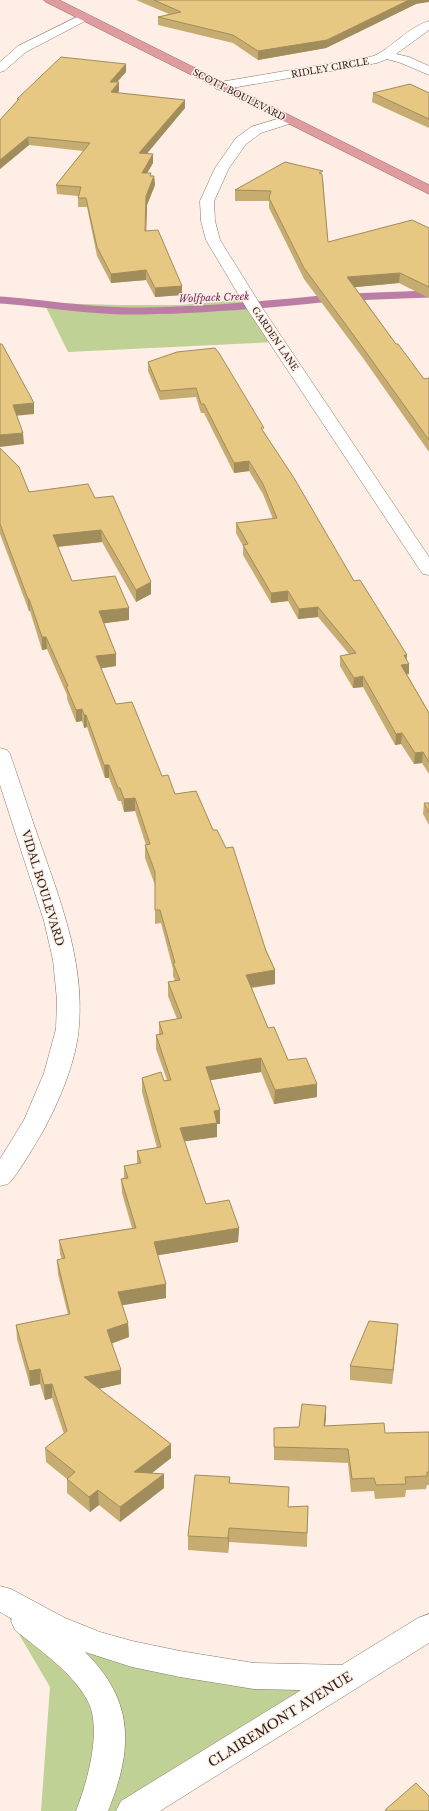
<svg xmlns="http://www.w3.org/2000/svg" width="429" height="1811" viewBox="0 0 429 1811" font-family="'Libre Baskerville',serif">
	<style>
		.green { fill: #bfd195 }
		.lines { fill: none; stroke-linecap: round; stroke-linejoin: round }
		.stream-far1 { stroke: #bc7da4; stroke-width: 5.5 }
		.stream { stroke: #bc7da4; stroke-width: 7 }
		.minor-casing { stroke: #8d7668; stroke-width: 1 }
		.secondary-casing { stroke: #8d7668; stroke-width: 1 }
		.trunk-casing { stroke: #996061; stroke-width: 1 }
		.minor { fill: #fff; fill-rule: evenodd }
		.secondary { fill: #fff; fill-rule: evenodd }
		.trunk { fill: #de9ca0; fill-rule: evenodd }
		.wall { fill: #c6ac71 }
		.shaded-wall { fill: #a18c5c }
		.building { fill: #e6c883; stroke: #a18c5c }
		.labels { text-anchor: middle; stroke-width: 3; stroke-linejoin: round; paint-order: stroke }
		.far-street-label { font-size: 9px; fill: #281e19; stroke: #feeee5 }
		.far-water-label { font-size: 10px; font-style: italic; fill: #74285c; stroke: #feeee5 }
		.street-label { font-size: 11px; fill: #281e19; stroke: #feeee5 }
		.near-street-label { font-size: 13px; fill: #281e19; stroke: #feeee5 }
	</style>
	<rect width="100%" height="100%" fill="#feeee5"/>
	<path class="green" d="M252 299 277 342 68 352 44 303 121 305H180Z
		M0 1599 54 1627 345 1686 137 1811H41L50 1687 0 1602Z"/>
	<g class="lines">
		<path class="stream-far1" d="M403 295 429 294"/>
		<path class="stream" d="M350 297 429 294
			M0 300C44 303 87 311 130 311 197 311 264 305 331 298"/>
		<g class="minor-casing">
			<path id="minor" d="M85 13 89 15 91 17 89 19 26 52 4 71 0 72V62L18 46Z
				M429 21V30L396 54 409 57 429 66V75L401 63 387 59 377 63 220 90 216 89 214 86 216 83 220 82 374 56C393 47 408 27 429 21Z
				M287 116 292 117 293 120 292 123 261 133 246 144 229 168 214 201 215 221 220 240 263 309 429 557V575L423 574 420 570 247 309 206 240 201 221 200 201 215 168 236 138 251 127Z
				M0 748 7 750 10 754C21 786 31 817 42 848 62 905 84 964 79 1025 77 1060 59 1102 42 1133 37 1141 15 1179 9 1183 7 1185 2 1185 0 1186V1159L24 1120 44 1073 56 1029 57 1000 53 960 44 921 0 785Z
				M0 1586 11 1589 65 1618 100 1632 132 1641 180 1651 254 1663 346 1665 357 1669 361 1678 357 1687 346 1691 254 1689 180 1677 132 1667 85 1652C135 1701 133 1749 108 1811H76C87 1783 104 1726 86 1698 70 1670 39 1650 15 1630L11 1621 12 1619 0 1612Z"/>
		</g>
		<g class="secondary-casing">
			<path id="secondary" d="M429 1614V1643L160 1811H116L121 1801 418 1618Z"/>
		</g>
		<g class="trunk-casing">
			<path id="trunk" d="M44 0H59L429 185V194L46 2Z"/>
		</g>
		<use href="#minor" class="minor"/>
		<use href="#secondary" class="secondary"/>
		<use href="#trunk" class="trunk"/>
	</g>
	<path class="wall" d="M136 0H429L416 4 326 48 258 60 233 43 158 25V17L169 14Z
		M126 64V72L117 82H119V91L117 93 185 100V108L146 154H153V163L147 173 151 176H154L155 185 147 205 146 231 182 286V295L155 297 146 280 111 283 97 256 87 207H78V196L57 194 56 185 83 151 29 145 0 169V120L17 101V99Z
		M373 93H429V128L372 102Z
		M323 179 328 242 429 228V298L399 283 355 287 396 344 424 379 429 378V452L363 358 304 279 269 208V201H235V190Z
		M177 352 264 432 354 581 407 655 406 659 409 674H407L429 713V774L422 763 414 764 401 744 395 745 363 687 353 688 340 666V656L349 654 318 617 298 619 288 601 271 603 243 555V546L236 533V523L273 519 263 494 249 471 234 473 204 413H201L196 397 160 400 148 371V362Z
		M0 448 29 492 95 498 151 582V594L136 602 102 542 58 547 72 581 129 608V620L104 623 116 654V666L101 668 116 704 162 776 175 794 213 830 275 970V984L252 988 268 1028 288 1060 317 1097 274 1104 261 1072 210 1080 220 1110V1124H217V1137L184 1141 206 1204 239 1228 238 1242 158 1255 166 1298 122 1305 128 1323 129 1337 112 1343 121 1384 98 1389 171 1444V1458L152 1473 164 1474V1488L120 1522 99 1505 90 1512 67 1493V1479L46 1462 45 1448 64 1434 52 1398 45 1400 40 1384 30 1386 17 1339 16 1325 68 1315 58 1274 57 1260 62 1259 60 1254 59 1240 132 1228 122 1193 121 1179 124 1178V1166L137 1164V1151L157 1148 142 1092V1078L164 1081 167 1080 156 1049V1035L159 1034V1022L177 1019 168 996V982L175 981 173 976V969L161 923 155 924V885L145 858V845H146L135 811 124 812 121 801H118L109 778H105L87 727 84 728 82 721 76 722 67 699V695L47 649 42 650 30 611H29L0 534Z
		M424 803 429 813V825L423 814Z
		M397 1338 392 1384 350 1380V1366Z
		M326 1406 325 1426 385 1433 429 1432V1485H427L426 1489 406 1490 405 1497 375 1499 374 1491 351 1492 348 1463 274 1460V1428L299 1427Z
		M230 1477V1483L288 1507 308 1506 307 1547 229 1542 228 1553 188 1550V1536Z"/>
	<path class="shaded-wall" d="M409 0H429V2L416 4 326 48 258 60V51Z
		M126 64V72L110 90V82Z
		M119 82V91L111 101V92Z
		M185 100V108L140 162 139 153Z
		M28 137 29 145 0 169V160Z
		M153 154V163L142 182V173Z
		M154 176 155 185 147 205 146 240V196Z
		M146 270V280L111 283V274Z
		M400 273 399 283 347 288V277Z
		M182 286V295L155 297V288Z
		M34 403V414L14 416 13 405Z
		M23 433 24 444 0 447V435Z
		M249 461V471L234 473V463Z
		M101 530 102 542 54 547 53 535Z
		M151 582V594L136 602V590Z
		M288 591V601L271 603V593Z
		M28 599H29L30 611H29Z
		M318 607V617L298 619 299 609Z
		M129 608V620L99 624V611Z
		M42 637H46L47 649 42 650Z
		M116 654V666L97 669 96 656Z
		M404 655H407L406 664H409V674L401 675V665Z
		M363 676V687L353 688 354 678Z
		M82 709V721L76 722V710Z
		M84 715H86L87 727 84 728Z
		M402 733 401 744 395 745 396 734Z
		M423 752 422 763 414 764 415 753Z
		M104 765H109V778H105Z
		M135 798V811L124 812V799Z
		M275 970V984L246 988V975Z
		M261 1058V1072L206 1081V1067Z
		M317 1084V1097L274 1104 275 1090Z
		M220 1110V1124H217V1137L180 1142V1128L214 1111Z
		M239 1228 238 1242 154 1256V1242Z
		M166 1284V1298L118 1306V1292Z
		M128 1323 129 1337 108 1345 107 1330Z
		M398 1324 397 1338 392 1384 393 1370Z
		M40 1369V1384L30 1386 29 1371Z
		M121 1370V1384L84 1392V1377Z
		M52 1384V1398L45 1400 44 1385Z
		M326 1406V1419L323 1439 324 1426Z
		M171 1444V1458L134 1487V1472Z
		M164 1474V1488L120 1522V1507Z
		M98 1490 99 1505 90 1512 89 1497Z
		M229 1528V1542L228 1553V1538Z"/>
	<path class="building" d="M154 0H409L327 40 258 51 233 35 158 17 181 12Z
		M61 57 126 64 110 82H119L111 92 185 100 139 153 153 154 142 173H151L150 176H154L146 196 145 231 158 230 182 286 155 288 146 270 111 274 97 247 86 198H78L81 187 56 185 90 143 28 137 0 160V120L19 99H17Z
		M410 84 429 93V119L373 93Z
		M285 162 323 171 319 173 322 174 328 242 412 220 429 228V287L400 273 347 277 396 344H398L424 379 429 378V440L363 348 304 268 269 198 271 191 235 190Z
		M0 344H2L34 403 13 405 23 433 0 435Z
		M215 348 219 353 264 428H261L294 478 354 581 360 580 407 655H404L409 664 401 665 429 713V762L423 752 415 753 402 733 396 734 363 676 354 678 340 656 356 653 318 607 299 609 288 591 271 593 243 545 248 544 236 523 277 518 263 484 249 461 234 463 204 404H201L196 388 160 391 148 362 177 352Z
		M0 448 19 467 29 492 88 484 95 498 113 496 151 582 136 590 101 530 53 535 72 581 115 576 129 608 99 611 116 654 96 656 116 704 132 702 162 776 168 775 175 794 196 791 213 830H217L226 848 233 847 266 951 275 970 246 975 268 1028 274 1027 288 1060 306 1058 317 1084 275 1090 261 1058 206 1067 220 1110 214 1111 217 1123 180 1128 206 1204 229 1200 239 1228 154 1242 166 1284 118 1292 128 1323 107 1330 121 1370 84 1377 171 1444 134 1472 164 1474 120 1507 98 1490 89 1497 67 1479 75 1472 45 1448 67 1431 52 1384 44 1385 40 1369 29 1371 16 1325 70 1314 57 1260 65 1258 59 1240 136 1228 121 1179 128 1178 124 1166 141 1163 137 1151 161 1147 142 1078 161 1072 164 1081 171 1080 156 1035 163 1034 159 1022 182 1018 168 982 180 980 173 963H175L160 910H155V872L145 845 150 844 135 798 124 799 120 788H118L109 765H104L86 715H84L82 709 76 710 66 686H68L46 637H42L29 599H28L0 524Z
		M424 803H429V813Z
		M369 1321 398 1324 393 1370 350 1366Z
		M302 1404 326 1406 324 1426 384 1423 385 1433 429 1432V1472H427V1476L405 1477 406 1484 376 1485 374 1478 352 1479 348 1449 274 1447V1428L299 1427Z
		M195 1475 230 1477 229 1483 289 1487 288 1507 308 1506 307 1533 229 1528 228 1538 188 1536Z
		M416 1783 429 1796V1811H387L385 1810Z"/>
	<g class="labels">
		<g class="far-street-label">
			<text transform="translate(330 68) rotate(-10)" y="3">RIDLEY CIRCLE</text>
			<text transform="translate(239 95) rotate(27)" y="3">SCOTT BOULEVARD</text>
			<text transform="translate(275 339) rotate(56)" y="3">GARDEN LANE</text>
		</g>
		<g class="far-water-label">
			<text transform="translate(214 297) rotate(-2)" y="4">Wolfpack Creek</text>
		</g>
		<g class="street-label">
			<text transform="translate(43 888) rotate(73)" y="4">VIDAL BOULEVARD</text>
		</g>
		<g class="near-street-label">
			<text transform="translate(280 1719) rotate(-32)" y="5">CLAIREMONT AVENUE</text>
		</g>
	</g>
</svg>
